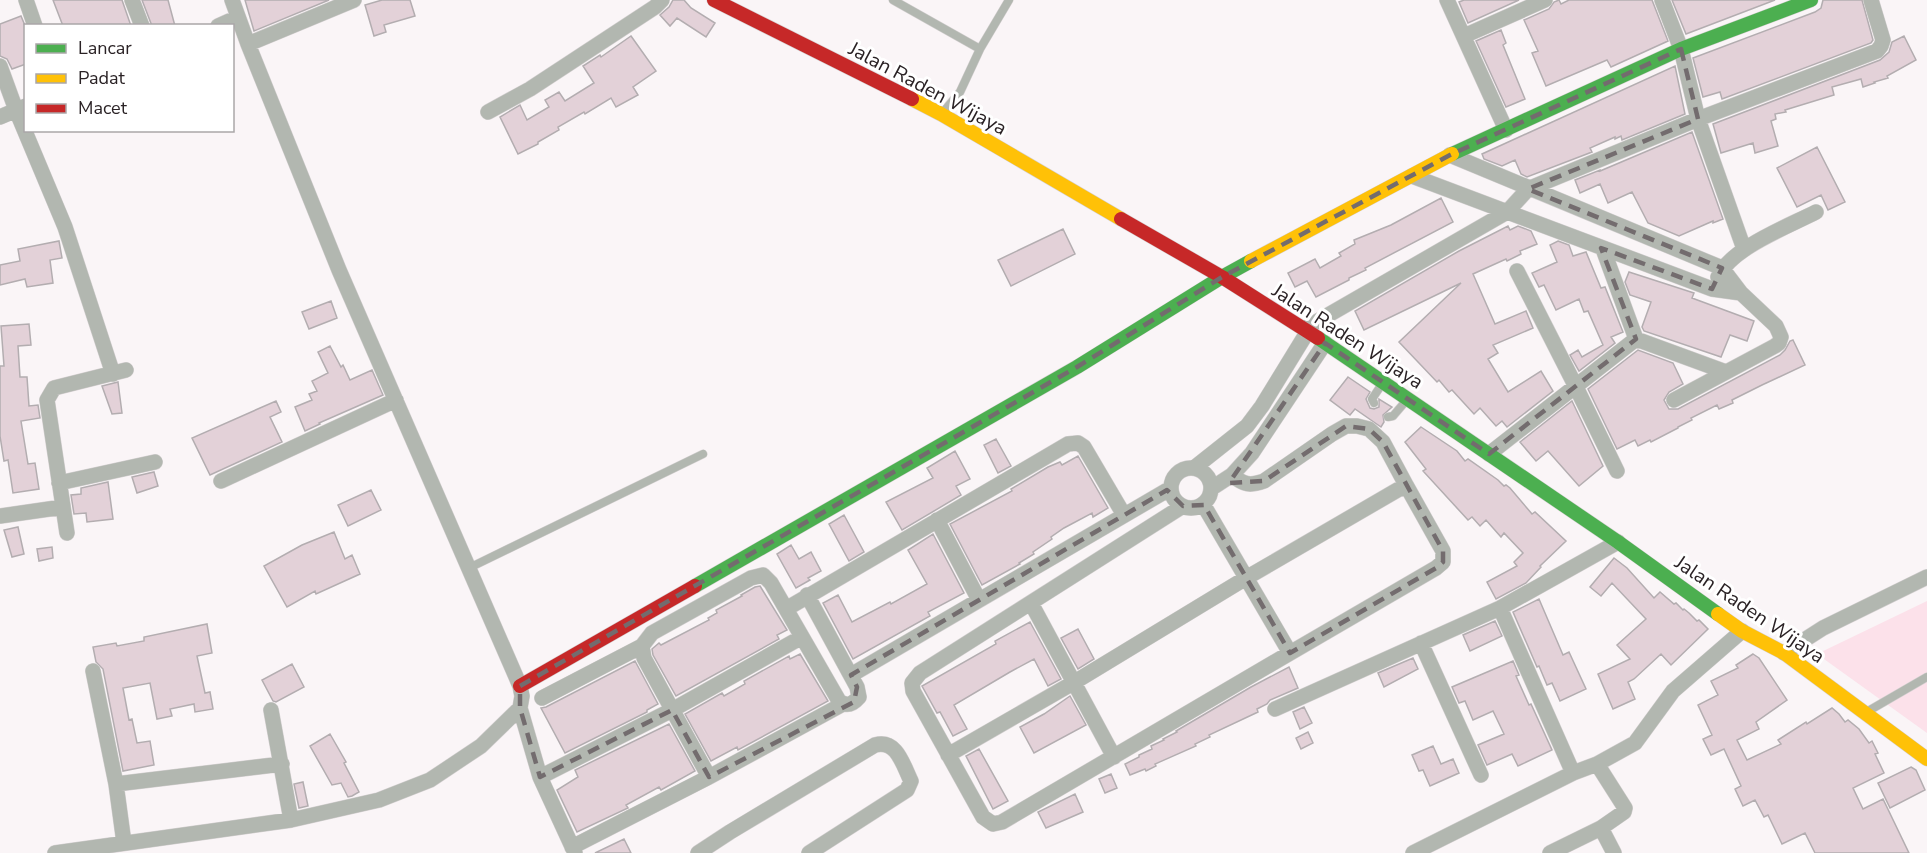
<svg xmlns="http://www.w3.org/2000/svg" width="1927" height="853" viewBox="0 0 1927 853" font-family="'Nunito Sans',sans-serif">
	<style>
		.green { fill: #fce1ea }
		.building { fill: #e3d1d8; stroke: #b3adb0; stroke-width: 1.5 }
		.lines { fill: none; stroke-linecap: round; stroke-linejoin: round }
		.lane-casing { stroke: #d4d0d1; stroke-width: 9 }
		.street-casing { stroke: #d4d0d1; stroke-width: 16 }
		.fast-casing { stroke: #d4d0d1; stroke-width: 15 }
		.slow-casing { stroke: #d4d0d1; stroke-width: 15 }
		.jam-casing { stroke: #d4d0d1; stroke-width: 15 }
		.lane { stroke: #b2b7b0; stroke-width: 8 }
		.street { stroke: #b2b7b0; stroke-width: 15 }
		.fast { stroke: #4caf50; stroke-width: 14 }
		.slow { stroke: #ffc107; stroke-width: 14 }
		.jam { stroke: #c62828; stroke-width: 14 }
		.marked { fill: none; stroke: #736c6e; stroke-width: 4.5; stroke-dasharray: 12 8; stroke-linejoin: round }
		.labels { text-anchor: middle; stroke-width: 6; stroke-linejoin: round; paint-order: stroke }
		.street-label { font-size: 20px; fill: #2a2225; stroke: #fff }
	</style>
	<rect width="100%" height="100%" fill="#faf5f7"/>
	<path class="green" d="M1927 601V733L1817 654Z"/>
	<path class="building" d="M53 0H122L131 26H63Z
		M142 0H168L175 26H152Z
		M245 0H329L254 31Z
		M382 0H410L415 16 384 25 386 32 374 36 365 5Z
		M673 0H684L691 8 715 23 706 37 677 18 670 26 660 15 669 7Z
		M1464 0H1519L1468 23 1459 2Z
		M1559 0 1561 4 1569 0H1652L1668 41 1611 67 1607 60 1546 86 1532 53 1538 51 1524 20 1549 9 1554 2Z
		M1672 0H1775L1686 34Z
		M1823 0H1862L1873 40 1871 43 1722 99 1720 92 1703 97 1693 58 1815 12 1821 8Z
		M21 16 26 28V64L12 69 7 59 0 56V24Z
		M1501 30 1506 43 1503 45 1525 99 1506 107 1476 41Z
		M631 36 656 71 633 87 638 95 616 107 611 98 585 114 584 112 558 127 559 130 538 142V144L518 154 500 117 520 105 527 120 549 107 545 100 559 92 565 101 594 83 583 66 600 55 601 57Z
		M1904 36 1916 60 1887 76 1888 78 1874 82 1875 83 1863 87 1861 79 1832 87 1834 95 1785 110 1786 112 1775 114 1776 119 1771 121 1778 146 1755 153 1753 143 1721 153 1713 124 1880 60 1889 52 1892 42Z
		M1675 66 1685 114 1622 140 1621 136 1615 139V137L1590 148 1592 152 1527 177 1521 174 1515 160 1502 166 1484 159 1482 154Z
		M1692 132 1723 219 1713 223V221L1679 236 1648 223 1632 192 1608 203 1600 184 1580 193 1575 180 1600 170V171Z
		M1817 147 1845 202 1828 210 1821 195 1797 207 1777 168Z
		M1441 198 1453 222 1365 268 1366 270 1349 278V280L1316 297 1307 281 1295 287 1288 273 1315 259 1320 268 1341 256 1339 253 1355 244 1354 240 1391 225Z
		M1508 226 1510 230 1518 226 1531 231 1537 244 1520 251 1521 254 1507 261 1506 259 1473 274 1495 324 1526 311 1533 328 1493 345 1498 353 1488 359 1508 392 1541 371 1553 391 1507 427 1502 421 1496 426 1480 408 1474 414 1452 390 1449 392 1439 380 1437 382 1399 342 1461 283 1364 330 1355 311 1459 251Z
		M1063 229 1075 254 1011 286 998 260Z
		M59 241 62 258 50 260 53 283 27 287 25 279 0 285V265L20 261 18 249Z
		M1558 241 1569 245 1573 256 1586 252 1601 288 1605 287 1623 332 1611 337 1615 343 1579 371 1570 355 1578 350 1582 357 1603 345 1588 311 1584 312 1579 299 1556 310 1544 285 1539 287 1532 273 1557 262 1550 245Z
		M1629 272 1694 293 1692 298 1754 321 1747 341 1730 335 1721 357 1644 331 1642 327 1651 302 1630 295 1625 282Z
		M331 301 337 318 309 329 302 312Z
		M29 324 31 345 18 346 20 377H27L29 406 38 405 40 418 21 421 28 464 35 463 39 489 13 493 8 460 4 461 0 436V366H4L1 326Z
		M1793 340 1805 365 1762 385 1732 400 1733 403 1719 409 1717 405 1691 418 1692 420 1678 427V428L1651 442 1650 440 1638 446 1635 440 1617 449 1588 389 1638 350 1673 363 1683 384 1669 392 1664 400 1669 409H1678L1780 355 1785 350 1790 341Z
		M330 346 341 367 343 365 350 380 372 370 383 395 319 423 320 424 305 431 295 407 312 400 309 394 317 391 312 381 328 373 318 352Z
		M1348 377 1370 392 1366 399 1370 408 1374 409 1379 407V399L1392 407 1383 415 1384 422 1381 427 1355 409 1350 415 1330 400Z
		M118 382 122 413 112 414 102 386Z
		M276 401 281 412 270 417 282 442 210 475 192 438Z
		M1572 401 1603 466 1579 486 1548 451 1536 461 1520 442Z
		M1421 427 1457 451 1465 461 1468 459 1498 480 1504 486 1506 485 1510 488 1532 514 1535 512 1566 541 1540 566 1541 567 1526 583 1496 599 1487 582 1517 566 1514 562 1523 553 1504 533 1501 537 1486 520 1480 526 1472 517 1468 520 1423 471 1426 469 1405 442Z
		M996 439 1011 466 998 473 984 445Z
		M955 451 970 479 956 486 961 495 902 530 886 502 933 478 927 468Z
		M1078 456 1108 508 1093 517 1092 513 1064 528 1051 537 1052 539 1033 552 1034 554 1019 563 1020 564 982 585 950 524 1012 491 1011 489 1048 467 1060 462 1062 465Z
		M154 472 158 486 137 493 132 477Z
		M108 482 113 519 87 522 86 513 74 514 71 495 81 494V488Z
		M371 490 381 510 348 526 338 505Z
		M844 515 864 552 849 561 829 524Z
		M18 527 24 554 12 557 4 530Z
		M334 532 345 559 352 555 360 574 316 594 315 591 287 607 264 566 302 545Z
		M933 534 964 593 928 612 930 616 853 659 823 603 838 595 852 622 890 602 891 604 927 584 908 550Z
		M791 545 799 559 811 552 821 571 808 578 810 580 796 588 777 554Z
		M52 547 53 558 39 561 37 549Z
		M1614 558 1627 568 1654 598 1660 592 1674 604 1676 603 1683 610 1684 609 1689 613 1697 621 1699 620 1708 629 1671 665 1661 654 1634 679 1628 682 1635 699 1613 709 1598 674 1630 659 1617 645 1646 619 1612 583 1601 596 1590 587Z
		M760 586 787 630 777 635 779 639 676 696 653 655 652 649 659 643 661 645 709 620 708 618 717 613 716 610 742 596 741 595 755 587Z
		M1539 599 1563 655 1569 652 1586 689 1560 701 1552 683 1547 685 1539 666 1537 667 1513 612Z
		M1495 621 1502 636 1470 651 1463 635Z
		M1030 622 1061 679 1048 686 1034 659 1010 672 954 705 967 729 953 736 940 712 937 713 922 686 996 644 995 641Z
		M207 624 212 653 197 656 205 693 210 692 213 709 195 712 194 704 170 709 172 716 157 719 150 683 123 688 129 720 132 719 137 743 150 741 154 765 123 771 103 669 96 662 93 647 116 643 117 646 144 641V637Z
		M1078 629 1094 659 1078 669 1061 638Z
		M800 654 828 701 738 750 737 747 711 761 685 714 722 693 724 696 745 684 744 681 789 656 790 659Z
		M1753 654 1759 658 1787 700 1756 722 1759 729 1737 740 1747 760 1781 744 1778 740 1806 722 1807 724 1832 708 1839 714 1845 722 1848 720 1859 729 1869 743 1872 741 1878 753 1875 754 1884 773 1853 788 1863 809 1883 799 1909 853H1815L1805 833 1782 844 1768 815 1764 817 1755 800 1743 806 1735 789 1741 786 1724 749 1711 755 1703 739 1712 735 1698 705 1718 695 1711 681 1738 668 1736 665Z
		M1413 658 1418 669 1384 687 1378 673Z
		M635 661 658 704 647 710V712L565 753 541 708 546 707Z
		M1513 661 1519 675 1516 676 1529 705 1531 704 1552 750 1518 766 1512 754 1487 765 1478 745 1504 734 1493 711 1473 720 1465 701 1459 703 1452 687Z
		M292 664 304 687 276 702 273 701 262 680Z
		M1289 667 1298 688 1270 700 1267 704 1257 709 1258 712 1209 735 1210 737 1195 744 1196 746 1155 764 1156 766 1146 771 1145 769 1130 775 1125 764 1139 757V755L1152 749 1151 746 1164 740 1163 739 1177 732 1176 731 1251 687Z
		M1070 696 1086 725 1034 753 1020 727 1044 714Z
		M1304 707 1312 723 1300 729 1293 712Z
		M669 724 695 771 661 790 659 787 626 805 628 808 577 832 557 790 578 777 575 770Z
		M1308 732 1313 743 1301 749 1296 738Z
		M330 734 346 762 344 763 359 792 352 796 348 797 341 783 332 785 310 746Z
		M1433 746 1441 764 1453 759 1459 773 1430 786 1423 770 1419 771 1412 755Z
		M979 749 1008 801 993 809 966 756Z
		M1911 767 1916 770 1925 790 1890 808 1878 783Z
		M1111 774 1117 788 1105 793 1099 779Z
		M303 782 308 806 299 808 294 784Z
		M1075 794 1083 812 1046 828 1038 812Z
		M624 839 631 853H595Z"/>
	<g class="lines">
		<g class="lane-casing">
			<path id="lane" d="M893 0 980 49
				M944 111 960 92 980 49 1009 0
				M1374 403 1372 399 1380 387
				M1388 417 1393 416 1405 402
				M469 568 703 454
				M1870 710 1927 677"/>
		</g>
		<g class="street-casing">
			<path id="street" d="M26 0 35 26
				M132 0 142 26
				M232 0 248 44 339 270 520 686 522 696 520 708 540 777 575 853
				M1447 0 1506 130
				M1662 0 1681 49 1698 119 1744 249
				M218 26 238 17
				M1464 36 1545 0
				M248 44 354 0
				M0 66 16 110 65 227 113 374
				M488 112 530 89 655 7 662 0
				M0 117 26 106
				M1450 155 1722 268 1741 293 1776 326 1781 337 1779 343 1775 346 1674 400
				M1412 176 1712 289 1741 293
				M1603 249 1636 339 1726 372
				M1517 271 1575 385 1617 471
				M1718 277C1731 248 1787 227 1816 212
				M1304 329 1507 212 1528 189 1698 119 1877 51 1881 46 1883 40 1871 0
				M1489 454 1636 339
				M1171 488a20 20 0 1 1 40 0a20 20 0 1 1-40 0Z
				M1194 468 1247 426 1262 406 1308 331
				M1232 475C1244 485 1250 486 1264 481L1332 434 1346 426H1357L1369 429 1383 442 1406 485
				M221 481 396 400
				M59 483 155 462
				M1212 488 1232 475 1252 453 1325 343
				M1183 506 920 673 912 683 913 691 983 817 993 824 1002 822 1290 653 1203 504
				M0 516 63 507
				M937 520 979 600
				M67 533 47 400 54 388 126 370
				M1031 603 1114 757
				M1500 608 1573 773
				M786 609 1068 444 1078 443 1084 447 1124 515
				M1421 643 1481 775
				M642 646 644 658 709 777
				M1784 653 1823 628 1927 577
				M93 671 116 784 124 843
				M851 675 1171 488
				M542 698 642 646 652 633 751 578 763 575 771 583 839 701C847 707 853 704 859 697L857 687 807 595
				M1275 709 1500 608 1618 542
				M271 710 291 820
				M948 755 1073 683 1246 578 1406 485 1443 551V562L1436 568 1290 653
				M540 777 672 710 802 637
				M116 784 282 764
				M1601 828 1614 853
				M572 847 709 777 843 704
				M55 853 291 820 379 800 430 780 481 746 520 708
				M698 853 730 832 875 745C897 739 903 765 911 781L907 790 809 853
				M1413 853 1573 773 1597 764 1635 743 1673 691 1742 631
				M1550 853 1601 828 1624 812 1625 808 1597 764"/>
		</g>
		<g class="fast-casing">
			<path id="fast" d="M1452 154 1681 49 1811 0
				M1318 338 1618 542 1718 614
				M695 586 1077 367 1222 277 1251 261"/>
		</g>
		<g class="slow-casing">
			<path id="slow" d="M912 99 941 114 1121 219
				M1251 261 1452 154
				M1718 614 1742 631 1784 653 1927 759"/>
		</g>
		<g class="jam-casing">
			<path id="jam" d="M714 0 912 99
				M1121 219 1222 277 1318 338
				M520 686 695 586"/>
		</g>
		<use href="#lane" class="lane"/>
		<use href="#street" class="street"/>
		<use href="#fast" class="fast"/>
		<use href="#slow" class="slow"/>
		<use href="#jam" class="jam"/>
	</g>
	<path class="marked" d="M1681 49 1698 119 1528 189 1722 268 1712 289 1601 248 1636 339 1489 454 1325 343 1229 483 1264 481 1346 426 1369 429 1383 442 1443 551V562L1436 568 1290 653 1204 505 1183 506 1167 490 851 675 857 687 854 702 709 777 672 710 540 777 520 708V686L1077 367 1222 277 1450 155Z"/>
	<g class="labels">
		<g class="street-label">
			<text transform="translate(928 88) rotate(28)" y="7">Jalan Raden Wijaya</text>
			<text transform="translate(1348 336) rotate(33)" y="7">Jalan Raden Wijaya</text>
			<text transform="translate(1750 609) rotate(34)" y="7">Jalan Raden Wijaya</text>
		</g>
	</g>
	<rect x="24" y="24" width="210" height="108" fill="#ffffff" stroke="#aaa7a8" stroke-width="1.5"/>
	<rect x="36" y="44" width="30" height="9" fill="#4caf50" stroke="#aaa7a8" stroke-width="1.5"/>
	<text x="78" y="54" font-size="18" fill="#2a2225">Lancar</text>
	<rect x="36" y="74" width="30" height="9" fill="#ffc107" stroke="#aaa7a8" stroke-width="1.5"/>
	<text x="78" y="84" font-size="18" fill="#2a2225">Padat</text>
	<rect x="36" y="104" width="30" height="9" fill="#c62828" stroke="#aaa7a8" stroke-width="1.5"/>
	<text x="78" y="114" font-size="18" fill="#2a2225">Macet</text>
</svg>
